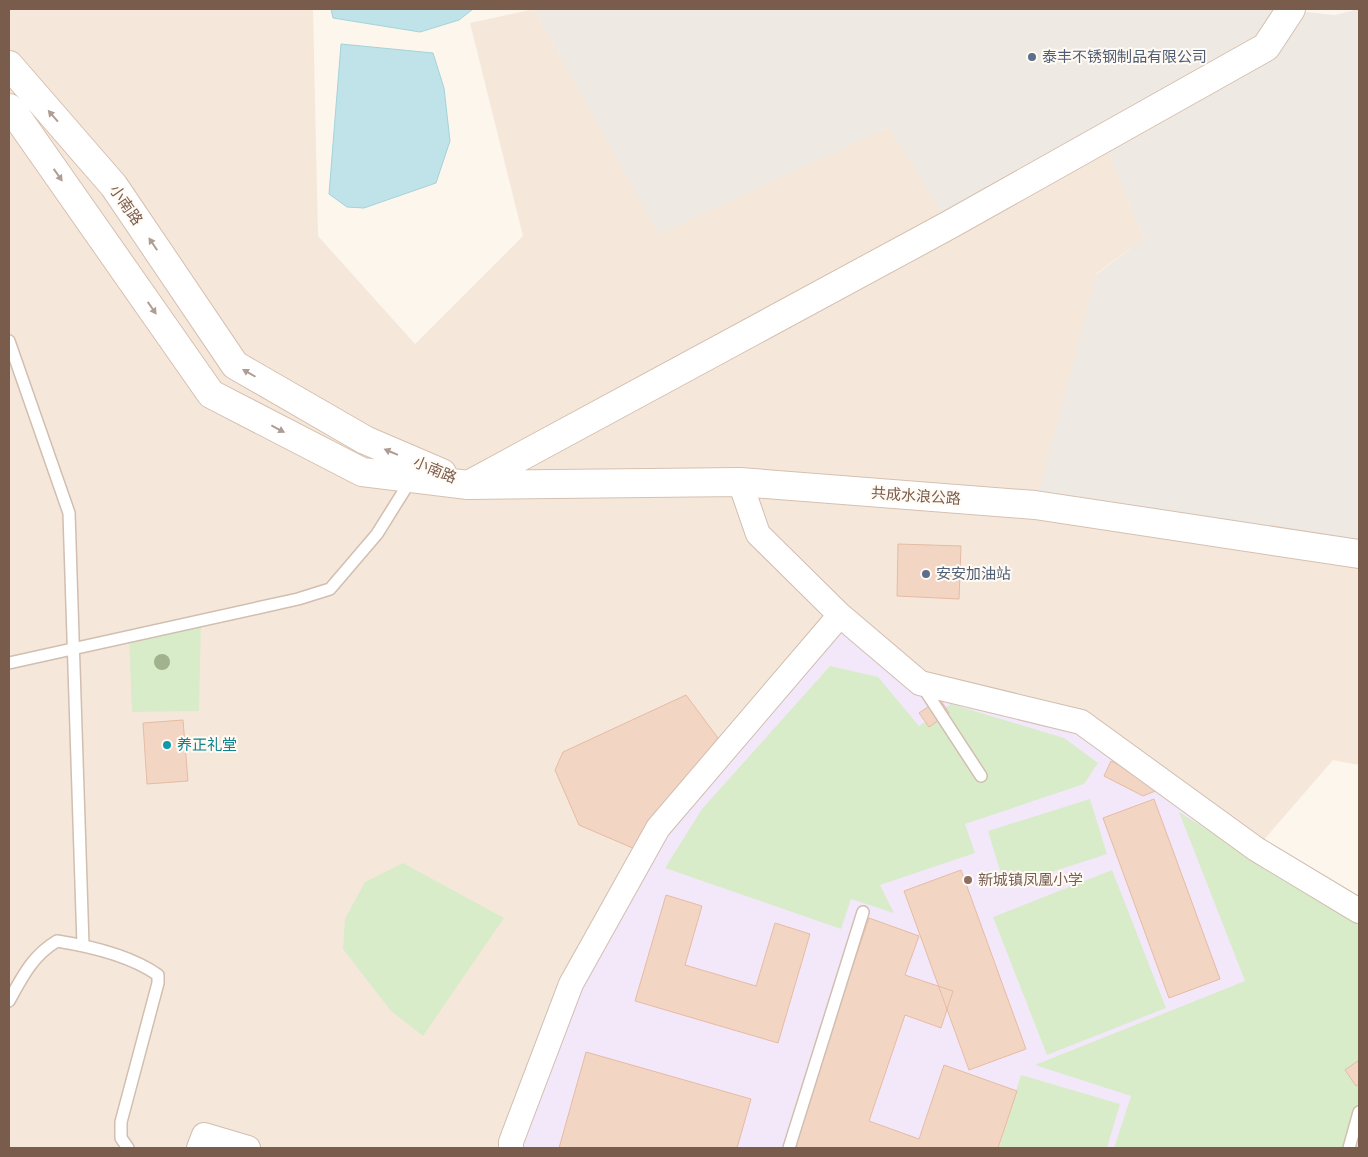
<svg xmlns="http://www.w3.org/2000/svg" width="1368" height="1157" viewBox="0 0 1368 1157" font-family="Ubuntu,'Noto Sans SC',sans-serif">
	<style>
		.residential { fill: #f5e8da }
		.industrial { fill: #efe9e4 }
		.education { fill: #f3e8fa }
		.green { fill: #d8ecc9 }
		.water { fill: #bfe3e8; stroke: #a5d3da }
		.building { fill: #f3d5c3; stroke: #e6bba3 }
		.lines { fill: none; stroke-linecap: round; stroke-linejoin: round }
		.lane-casing { stroke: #d1beb0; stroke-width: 14 }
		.street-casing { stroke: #d1beb0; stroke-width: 26 }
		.secondary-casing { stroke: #d6c0b0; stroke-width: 30 }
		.lane { stroke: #fff; stroke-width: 11 }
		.street { stroke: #fff; stroke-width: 24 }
		.secondary { stroke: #fff; stroke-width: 28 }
		.tree { fill: #a0b28e }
		.oneway { fill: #af9d94 }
		.service-dot { fill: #5c6f8a; stroke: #fffaf3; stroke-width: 2 }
		.culture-dot { fill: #0f9aa8; stroke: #fffaf3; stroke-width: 2 }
		.education-dot { fill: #8d6e63; stroke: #fffaf3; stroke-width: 2 }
		.labels { text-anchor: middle; stroke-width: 4; stroke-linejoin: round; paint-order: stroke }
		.service-label { font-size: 15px; fill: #4e5e75; stroke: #fffaf3; text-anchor: start }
		.street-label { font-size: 15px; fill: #7a5c4d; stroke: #fffaf3 }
		.culture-label { font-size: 15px; fill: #0d838f; stroke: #fffaf3; text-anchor: start }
		.education-label { font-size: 15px; fill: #785e54; stroke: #fffaf3; text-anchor: start }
	</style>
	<rect width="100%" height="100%" fill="#fdf6ec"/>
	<path class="residential" d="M9 9H313L318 236 415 344 523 236 470 23 534 9 659 233 889 127 1103 138 1144 238 1096 274 1359 554V765L1333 760 1256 849 494 1148H9Z"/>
	<path class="industrial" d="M534 9H1278L1335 15 1359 9V554L1035 505 1097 274 1144 238 1103 139 949 225 889 127 659 234Z"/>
	<path class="education" d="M840 615 920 683 1081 722 1359 911V1148H511L571 984 658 828Z"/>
	<path class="green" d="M201 620 199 711 132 712 129 636Z
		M830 666 878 677 919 726 951 704 1064 738 1098 763 1084 784 965 824 975 853 880 885 894 913 851 899 841 929 665 868 702 809Z
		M1090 799 1107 854 1005 887 988 831Z
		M1179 812 1359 924V1148H1114L1131 1096 1035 1065 1245 981Z
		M403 863 504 918 423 1036 391 1011 343 949 345 919 365 882Z
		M1112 870 1166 1008 1047 1055 993 917Z
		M1021 1075 1120 1104 1107 1148H999Z"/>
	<path class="water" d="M331 9H473L459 20 420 32 333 18Z
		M341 44 433 53 444 88 450 141 436 183 364 208 347 207 329 194Z"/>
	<path class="building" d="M898 544 961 546 959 599 897 596Z
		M686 695 718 738 635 849 579 825 555 770 563 752Z
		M940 699 949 713 929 727 919 713Z
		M183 720 188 781 147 784 143 723Z
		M1111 761 1163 788 1143 796 1104 776Z
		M1154 799 1220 979 1169 998 1103 818Z
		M961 870 1026 1049 969 1070 904 891Z
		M666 895 702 906 685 965 756 986 775 923 810 934 778 1043 635 1001Z
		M869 918 919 936 905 975 953 991 941 1028 905 1015 869 1121 919 1139 944 1065 1017 1091 998 1148H800L791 1145Z
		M586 1052 751 1099 737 1148H559Z
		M1359 1060V1084L1356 1086 1345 1070Z"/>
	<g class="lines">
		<g class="lane-casing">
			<path id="lane" d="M9 341 69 513 83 945
				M9 663 298 599 330 589 377 534 412 478
				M921 684 981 776
				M9 1001C22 977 33 955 57 941 89 946 131 956 158 975V983L121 1122V1138L128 1148
				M789 1148 863 912
				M1349 1148 1359 1112"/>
		</g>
		<g class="street-casing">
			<path id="street" d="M840 615 920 683 1081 722 1256 849 1359 911
				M199 1148 204 1135 248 1148
				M511 1148V1142L571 984 658 828 840 615 758 534 740 482"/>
		</g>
		<g class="secondary-casing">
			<path id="secondary" d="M9 65 114 186 235 365 365 440 442 473
				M9 108 15 114 211 394 362 472 468 485 740 482 1035 505 1359 554
				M472 483 949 225 1266 47 1291 9"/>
		</g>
		<use href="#lane" class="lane"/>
		<use href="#street" class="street"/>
		<use href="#secondary" class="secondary"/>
	</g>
	<circle class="tree" cx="162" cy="662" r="8"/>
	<defs><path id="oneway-solid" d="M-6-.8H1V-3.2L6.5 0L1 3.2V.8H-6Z" transform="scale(1.25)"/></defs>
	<g class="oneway">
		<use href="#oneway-solid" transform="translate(53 116) rotate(-131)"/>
		<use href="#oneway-solid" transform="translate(58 175) rotate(55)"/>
		<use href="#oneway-solid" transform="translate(153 244) rotate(-124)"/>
		<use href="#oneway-solid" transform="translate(152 308) rotate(55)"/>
		<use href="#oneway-solid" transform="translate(249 373) rotate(-150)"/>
		<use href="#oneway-solid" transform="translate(278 429) rotate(28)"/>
		<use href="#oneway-solid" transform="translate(391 452) rotate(-157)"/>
	</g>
	<g class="service-dot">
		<circle cx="1032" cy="57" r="5"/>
		<circle cx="926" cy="574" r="5"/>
	</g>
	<circle class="culture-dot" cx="167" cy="745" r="5"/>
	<circle class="education-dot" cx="968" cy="880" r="5"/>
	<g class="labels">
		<g class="service-label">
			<text x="1042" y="62">泰丰不锈钢制品有限公司</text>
			<text x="936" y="579">安安加油站</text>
		</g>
		<g class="street-label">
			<text transform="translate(126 205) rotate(55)" y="5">小南路</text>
			<text transform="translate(435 470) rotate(23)" y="5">小南路</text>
			<text transform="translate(916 496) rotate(4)" y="5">共成水浪公路</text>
		</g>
		<g class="culture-label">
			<text x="177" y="750">养正礼堂</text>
		</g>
		<g class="education-label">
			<text x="978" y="885">新城镇凤凰小学</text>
		</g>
	</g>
	<rect width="1368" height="1157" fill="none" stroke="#7a5c4d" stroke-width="20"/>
</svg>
